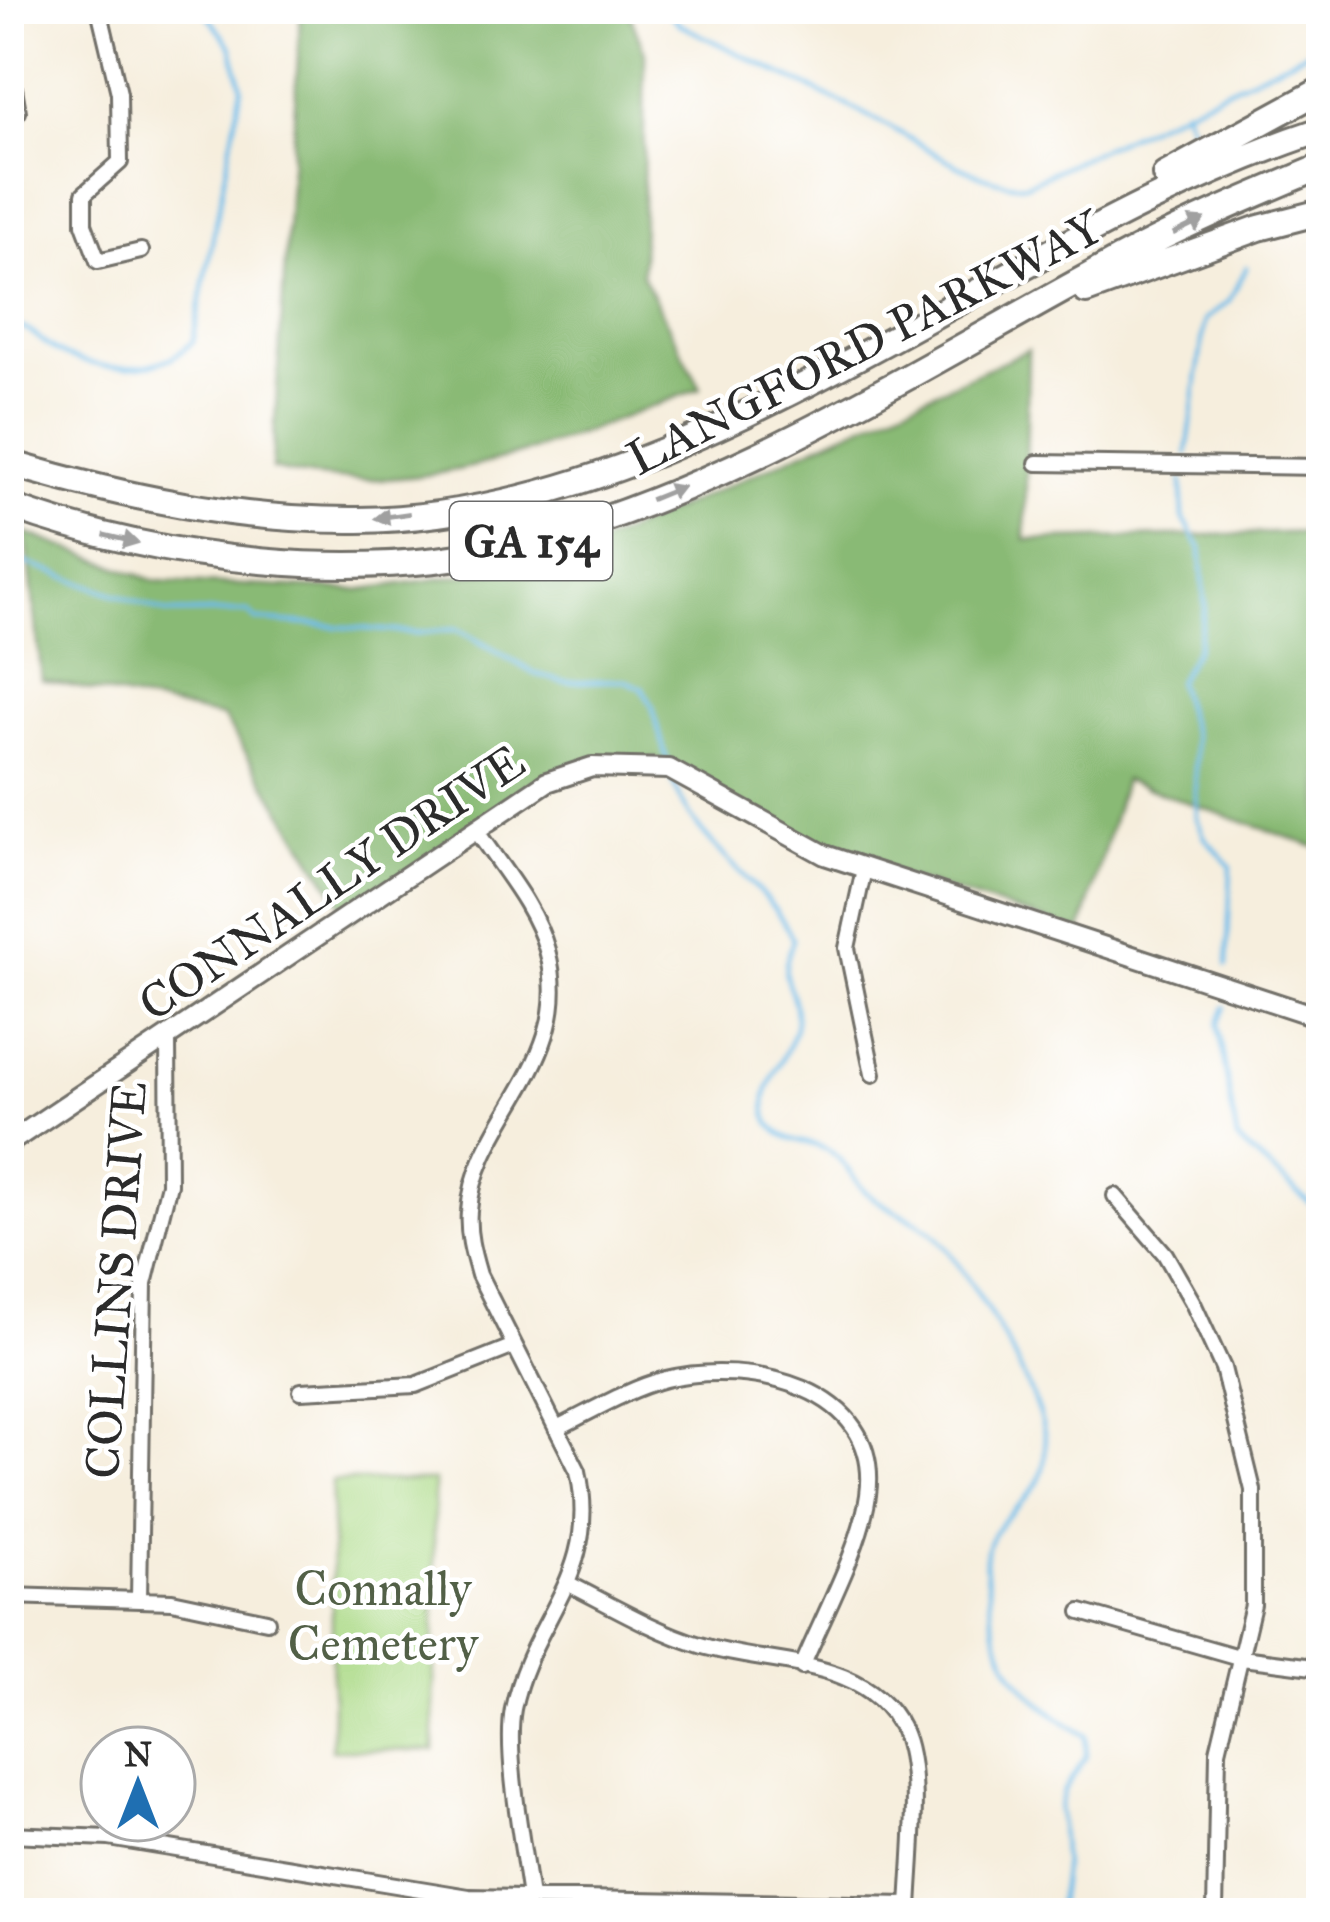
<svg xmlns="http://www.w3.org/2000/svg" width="1330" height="1922" viewBox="0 0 1330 1922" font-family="'IM FELL Great Primer',serif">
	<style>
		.green { fill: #acda87; stroke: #6c8259; stroke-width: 3 }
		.forest { fill: #89ba74; stroke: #5a7250; stroke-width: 3 }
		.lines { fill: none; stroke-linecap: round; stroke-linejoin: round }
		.stream { stroke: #6dbce8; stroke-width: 4.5 }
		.street-casing { stroke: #726f69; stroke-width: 20 }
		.secondary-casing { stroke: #726f69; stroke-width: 24 }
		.highway-casing { stroke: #726f69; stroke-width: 30 }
		.street { stroke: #fff; stroke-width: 14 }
		.secondary { stroke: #fff; stroke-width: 18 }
		.highway { stroke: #fff; stroke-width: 24 }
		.oneway { fill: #a0a0a0 }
		.labels { text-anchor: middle; stroke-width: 9; stroke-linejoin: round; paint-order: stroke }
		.shield { fill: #fff; stroke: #6b6b6b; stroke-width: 3 }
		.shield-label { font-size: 45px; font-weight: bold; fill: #2b2b2b }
		.street-label { font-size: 48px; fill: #2b2b2b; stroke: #fff }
		.park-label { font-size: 48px; fill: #526047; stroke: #fff }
	</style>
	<rect width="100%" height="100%" fill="#fff"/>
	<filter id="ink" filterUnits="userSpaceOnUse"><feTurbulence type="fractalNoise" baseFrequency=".00833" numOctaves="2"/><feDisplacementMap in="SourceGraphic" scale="24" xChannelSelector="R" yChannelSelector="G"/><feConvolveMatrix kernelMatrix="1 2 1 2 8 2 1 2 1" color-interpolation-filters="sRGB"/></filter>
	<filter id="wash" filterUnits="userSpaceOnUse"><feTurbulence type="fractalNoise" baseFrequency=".004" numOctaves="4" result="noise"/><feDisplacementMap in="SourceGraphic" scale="48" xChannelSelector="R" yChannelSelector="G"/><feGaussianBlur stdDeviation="2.7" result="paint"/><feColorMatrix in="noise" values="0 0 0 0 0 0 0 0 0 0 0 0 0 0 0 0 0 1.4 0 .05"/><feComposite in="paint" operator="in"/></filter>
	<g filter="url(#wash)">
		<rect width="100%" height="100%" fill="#f6eedd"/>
		<path class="green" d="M332 1481H434V1750H332Z"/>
		<path class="forest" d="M301 9H628L645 53 642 275 701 388C559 440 426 506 272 469Z
			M1028 350 1025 540 1321 532V849L1124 780 1081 931 855 862 745 810 655 758 566 768 351 919 223 717 42 680 26 533 155 581 357 590 559 562Z"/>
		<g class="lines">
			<path class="stream" d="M665 9 679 24C743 57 808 86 873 118 923 143 967 181 1025 185L1321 45
				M1183 109 1196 140
				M9 325C37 328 41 346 66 356 107 372 162 375 193 341L242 87 232 48 203 9
				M1187 453 1205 320 1229 301 1247 267
				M1182 480 1183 518 1201 548 1205 608 1197 647 1177 682 1194 739 1197 819 1205 838 1231 866 1227 966
				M9 557 168 613 248 612 256 620 417 633 457 629 536 674 564 682 624 680 642 688 652 705 668 765
				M671 776C695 850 767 880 793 940 775 988 795 978 796 1017 797 1052 746 1094 773 1127 787 1144 813 1140 831 1152 846 1162 853 1180 866 1192 887 1211 915 1216 935 1236 969 1270 1042 1395 1045 1441 1049 1499 1009 1501 990 1541 981 1561 988 1582 990 1603 998 1672 1030 1700 1086 1736V1757L1064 1790 1059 1809 1063 1869 1057 1913
				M1225 1007 1218 1025 1237 1140 1321 1213"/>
		</g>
	</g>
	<g filter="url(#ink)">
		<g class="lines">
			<g class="street-casing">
				<path id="street" d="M99 9 119 93 120 162 84 194V224L98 261 141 251
					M9 58 18 112 9 125
					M1037 463 1321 467
					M476 830C501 868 535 906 547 950 578 1060 475 1118 469 1211 467 1234 473 1254 479 1275L578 1471C601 1577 531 1617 513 1709 504 1759 526 1859 532 1913
					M864 869 847 948 873 1074
					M1115 1196 1165 1254 1192 1301 1223 1368 1253 1490V1605L1218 1751 1215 1913
					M301 1391 416 1385 514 1346
					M557 1428C592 1411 628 1389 666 1379 747 1359 883 1386 868 1495 861 1548 823 1616 802 1667
					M567 1583C611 1605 654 1631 700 1645 768 1667 866 1655 902 1729 923 1771 910 1864 909 1911
					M9 1596 172 1601 267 1621
					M139 1599 144 1284 169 1184 168 1038
					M1081 1612 1242 1658 1321 1668
					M9 1834 109 1838 469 1897 909 1905"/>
			</g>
			<g class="secondary-casing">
				<path id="secondary" d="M9 1143 547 782 592 767 669 769 825 855 1321 1018"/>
			</g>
			<g class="highway-casing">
				<path id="highway" d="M1165 175 1321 90
					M1086 291 1259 228 1321 212
					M9 463C124 497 237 521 358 520 575 518 783 399 968 297 1083 234 1196 171 1321 130
					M9 506C159 561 362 585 518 545 728 492 918 368 1107 266 1175 228 1249 197 1321 167"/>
			</g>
			<use href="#street" class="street"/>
			<use href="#secondary" class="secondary"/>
			<use href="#highway" class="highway"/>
		</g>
		<defs><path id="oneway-solid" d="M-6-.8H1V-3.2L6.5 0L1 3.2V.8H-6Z" transform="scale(3)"/></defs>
		<g class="oneway">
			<use href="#oneway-solid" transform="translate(1189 226) rotate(-26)"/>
			<use href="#oneway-solid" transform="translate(667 493) rotate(-22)"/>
			<use href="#oneway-solid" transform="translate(392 516) rotate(172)"/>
			<use href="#oneway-solid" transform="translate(121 539) rotate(13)"/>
		</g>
	</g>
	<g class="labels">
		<rect class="shield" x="450" y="502" width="162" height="78" rx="9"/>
		<g class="shield-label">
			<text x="531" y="557">GA 154</text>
		</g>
		<g class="street-label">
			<text transform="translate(864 342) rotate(-27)" y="17">LANGFORD PARKWAY</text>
			<text transform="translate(331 882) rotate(-34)" y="17">CONNALLY DRIVE</text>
			<text transform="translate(115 1280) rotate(-86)" y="17">COLLINS DRIVE</text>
		</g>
		<g class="park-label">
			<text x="383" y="1605">Connally<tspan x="383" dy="55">Cemetery</tspan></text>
		</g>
	</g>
	<rect width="1330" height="1922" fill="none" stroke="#fff" stroke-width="48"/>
	<g transform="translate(138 1784)"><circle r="57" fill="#ffffff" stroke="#aaaaaa" stroke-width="3"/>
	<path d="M0-9L21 45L0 30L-21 45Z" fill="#1f6fb2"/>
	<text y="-18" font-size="33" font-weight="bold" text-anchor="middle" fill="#2b2b2b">N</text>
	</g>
</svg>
